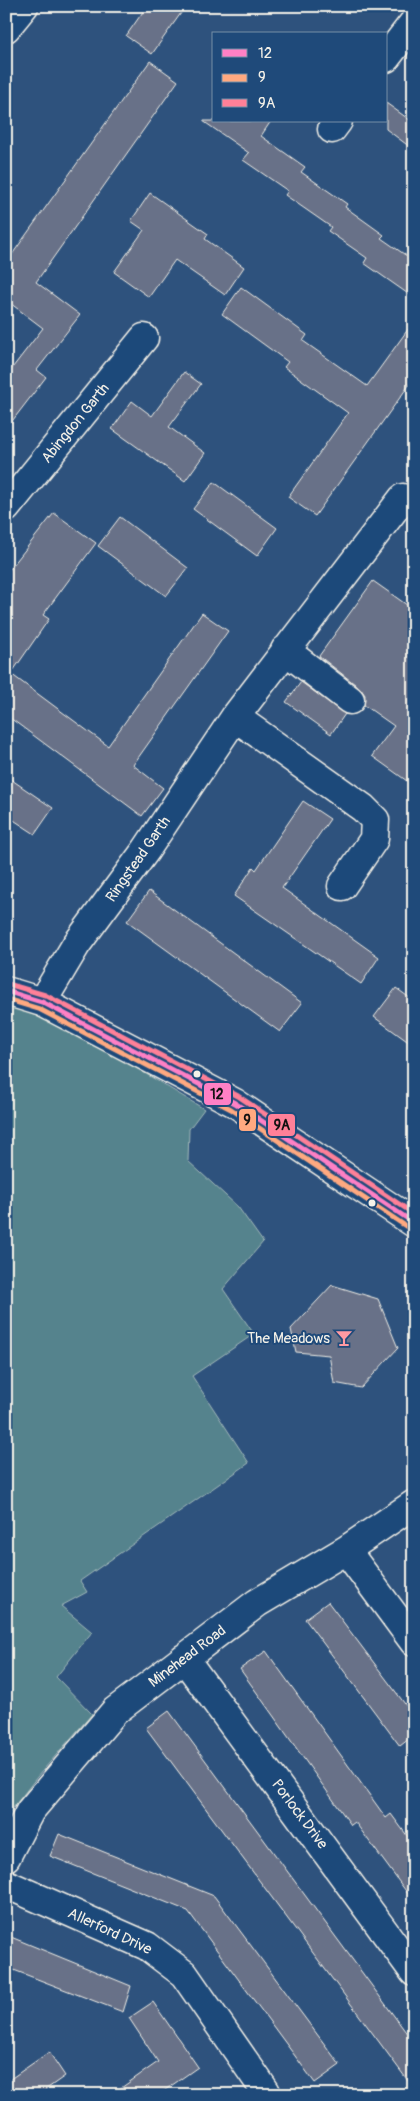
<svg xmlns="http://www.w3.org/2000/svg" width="420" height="2101" viewBox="0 0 420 2101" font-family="Pangolin,sans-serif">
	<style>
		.green { fill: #55838d; stroke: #a4baba }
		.building { fill: #687188; stroke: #f4f1e8 }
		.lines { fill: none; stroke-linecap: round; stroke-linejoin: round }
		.minor-casing { stroke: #f4f1e8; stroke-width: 31 }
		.minor { stroke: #1f4a7a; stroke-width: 28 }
		.bus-1-casing { stroke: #1f4a7a; stroke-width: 9 }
		.bus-2-casing { stroke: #1f4a7a; stroke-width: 9 }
		.bus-3-casing { stroke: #1f4a7a; stroke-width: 9 }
		.bus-1 { stroke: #ff80c5; stroke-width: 5 }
		.bus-2 { stroke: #ffa980; stroke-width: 5 }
		.bus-3 { stroke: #ff8098; stroke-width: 5 }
		.bus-dot { fill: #f4f1e8; stroke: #1f4a7a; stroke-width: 2 }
		.labels { text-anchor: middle; stroke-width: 4; stroke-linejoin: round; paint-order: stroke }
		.street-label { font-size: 15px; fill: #f4f1e8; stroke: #1f4a7a }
		.poi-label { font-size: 15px; fill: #f4f1e8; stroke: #1f4a7a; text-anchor: end }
		.line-badge { stroke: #1f4a7a; stroke-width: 2 }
		.pale-badge-label { font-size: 14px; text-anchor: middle; font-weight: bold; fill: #111 }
	</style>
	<rect width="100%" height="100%" fill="#2e527d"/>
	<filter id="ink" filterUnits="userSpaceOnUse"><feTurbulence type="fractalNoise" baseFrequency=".02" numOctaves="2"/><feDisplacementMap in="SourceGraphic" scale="10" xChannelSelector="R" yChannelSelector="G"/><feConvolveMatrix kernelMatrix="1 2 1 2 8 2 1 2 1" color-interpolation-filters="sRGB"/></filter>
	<g filter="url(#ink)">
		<path class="green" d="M6 1006 17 1008 85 1037 204 1109 189 1129 188 1161 238 1207 263 1242 223 1289 254 1334 192 1376 249 1463 80 1581 87 1592 61 1606 92 1632 56 1677 92 1714 37 1777 6 1817Z"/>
		<path class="building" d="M147 6H186L152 54 126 36Z
			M150 61 178 81 36 282 80 315 37 370 46 377 6 429V376L43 328 6 300V263Z
			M386 103 414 123V150L386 129Z
			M203 121H271L261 136 305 167 301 172 347 204 345 207 384 235 381 238 414 261V298L364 263 367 258 328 231 331 227 285 195 288 191 243 160 249 153Z
			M150 193 208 234 205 239 244 267 225 295 175 260 149 297 114 272 144 230 131 221Z
			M241 287 307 335 303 341 367 386 414 321V378L315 516 288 497 348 413 284 367 288 362 222 314Z
			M184 372 201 384 169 427 205 453 185 481 112 429 132 401 152 416Z
			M214 482 277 528 257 556 193 509Z
			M54 513 96 543 43 615 49 619 11 674 108 746 202 613 228 631 133 765 163 788 142 816 6 715V574Z
			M120 517 188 568 166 596 98 546Z
			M373 581 414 610V786L372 756 394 726 364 705 365 695 360 688 319 656Z
			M301 682 345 714 331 734 286 702Z
			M6 776 53 808 35 834 6 815Z
			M303 801 330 819 282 888 379 957 361 984 234 896 253 867 256 870Z
			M149 891 302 1003 280 1032 127 921Z
			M396 988 414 1001V1046L374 1017Z
			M332 1285 378 1299 398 1348 361 1388 334 1383 329 1355 296 1352 291 1329Z
			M328 1602 414 1716V1735L400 1746 305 1619Z
			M266 1651 386 1818 391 1814 414 1845V1902L355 1822 351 1825 240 1669Z
			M169 1711 414 2043V2089L146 1728Z
			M59 1834 214 1896 340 2065 315 2083 188 1911 50 1856Z
			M6 1935 131 1986 123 2012 6 1967Z
			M153 2002 198 2067 158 2095H111L158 2062 129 2018Z
			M49 2052 65 2076 38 2095H6V2082Z"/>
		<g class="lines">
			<g class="minor-casing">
				<path id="minor" d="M6 28 24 6
					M386 58 414 22
					M332 129 338 121
					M6 508 144 338
					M285 650 350 700
					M235 717 363 808 375 820 374 839 342 886
					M6 991 42 1002 235 1103 414 1223
					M42 1002 76 945 146 850 235 717 403 498
					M346 1550 414 1642
					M184 1658 414 1972
					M6 1857 30 1811 115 1711 257 1603 346 1550 414 1504
					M6 1884 147 1946 184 1974 266 2092 262 2095"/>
			</g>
			<use href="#minor" class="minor"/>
			<g class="bus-1-casing">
				<path id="bus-1" d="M6 991 42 1002 235 1103 414 1223"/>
			</g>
			<g class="bus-2-casing">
				<path id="bus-2" d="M6 999 39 1009 231 1109 410 1229"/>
			</g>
			<g class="bus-3-casing">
				<path id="bus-3" d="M8 984 45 995 238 1096 414 1214"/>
			</g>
			<use href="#bus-1" class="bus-1"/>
			<use href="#bus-2" class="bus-2"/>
			<use href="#bus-3" class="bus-3"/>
		</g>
	</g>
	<defs>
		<g id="bar-bare" transform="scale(1.35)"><path d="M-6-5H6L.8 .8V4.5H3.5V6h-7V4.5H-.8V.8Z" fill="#ff9aa2" stroke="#1f4a7a" stroke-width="2.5" paint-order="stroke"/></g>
	</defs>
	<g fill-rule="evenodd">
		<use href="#bar-bare" x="344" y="1338"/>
	</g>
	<g class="bus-dot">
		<circle cx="197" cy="1074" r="4.5"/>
		<circle cx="372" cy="1203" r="4.5"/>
	</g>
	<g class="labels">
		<g class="street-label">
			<text transform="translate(75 423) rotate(-51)" y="5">Abingdon Garth</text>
			<text transform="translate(138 859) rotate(-55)" y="5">Ringstead Garth</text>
			<text transform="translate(187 1656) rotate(-37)" y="5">Minehead Road</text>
			<text transform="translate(300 1814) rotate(53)" y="5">Porlock Drive</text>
			<text transform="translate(110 1931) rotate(25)" y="5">Allerford Drive</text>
		</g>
		<g class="poi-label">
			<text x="330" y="1343">The Meadows</text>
		</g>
	</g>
	<g class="line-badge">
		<rect x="203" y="1082" width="29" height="24" rx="5" fill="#ff80c5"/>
		<rect x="238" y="1108" width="19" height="24" rx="5" fill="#ffa980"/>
		<rect x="267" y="1113" width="29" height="24" rx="5" fill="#ff8098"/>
	</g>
	<g class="pale-badge-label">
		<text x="217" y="1099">12</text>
		<text x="247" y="1125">9</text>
		<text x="282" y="1130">9A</text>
	</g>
	<rect width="420" height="2101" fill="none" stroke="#1f4a7a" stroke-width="25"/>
	<rect x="12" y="12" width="395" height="2076" fill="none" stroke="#f4f1e8" stroke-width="2" filter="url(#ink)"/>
	<rect x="212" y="32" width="175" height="90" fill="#1f4a7a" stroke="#748da6"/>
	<rect x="222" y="49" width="25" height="8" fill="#ff80c5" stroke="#748da6"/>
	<text x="258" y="58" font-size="15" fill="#f4f1e8">12</text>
	<rect x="222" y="74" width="25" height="8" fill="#ffa980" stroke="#748da6"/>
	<text x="258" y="82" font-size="15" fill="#f4f1e8">9</text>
	<rect x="222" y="99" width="25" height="8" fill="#ff8098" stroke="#748da6"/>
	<text x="258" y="108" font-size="15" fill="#f4f1e8">9A</text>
</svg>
